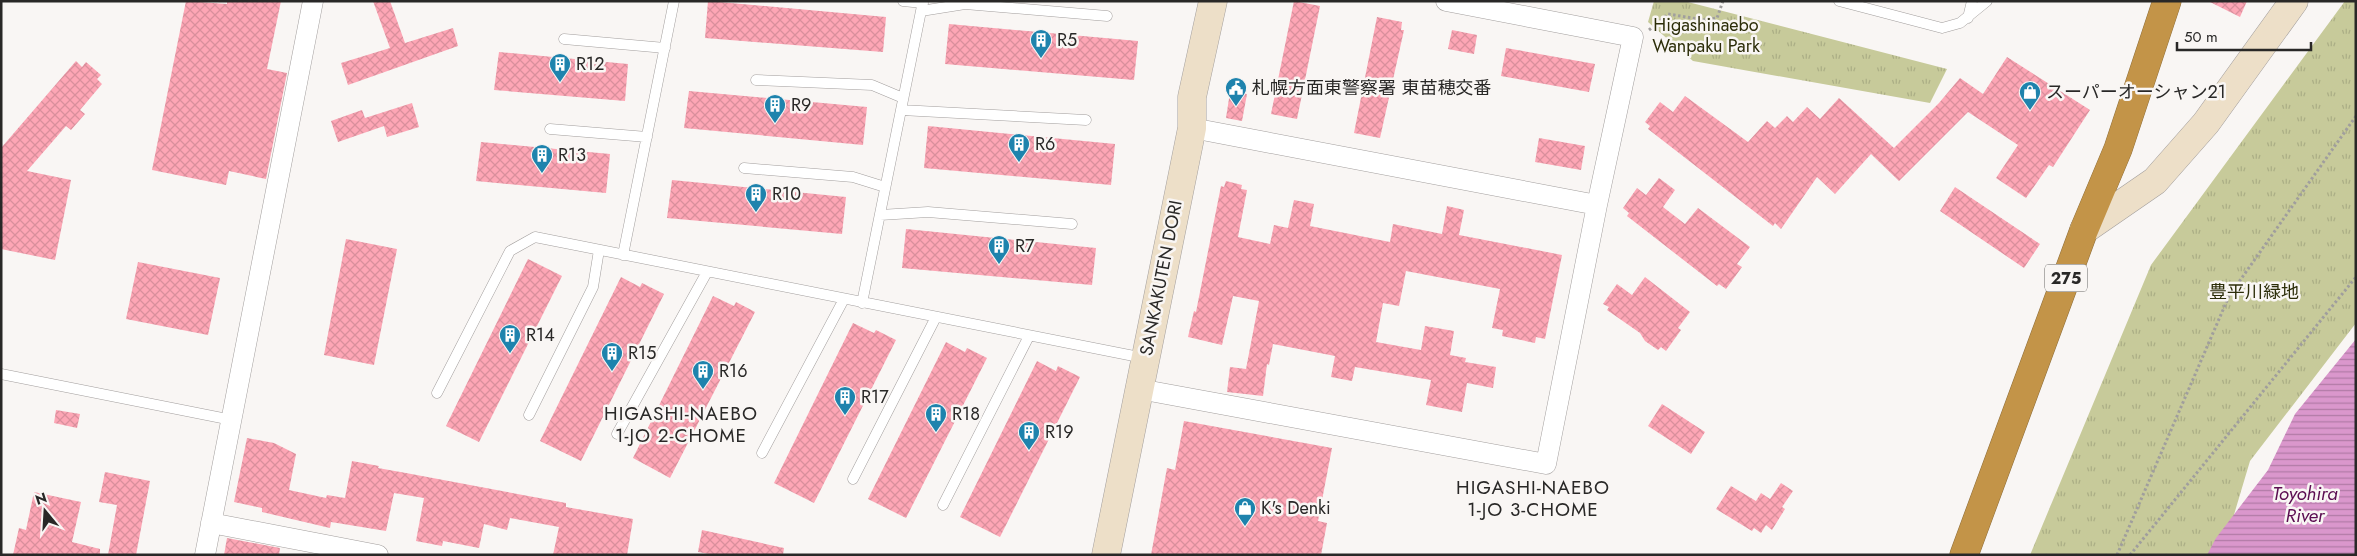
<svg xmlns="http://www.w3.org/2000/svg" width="2357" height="556" viewBox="0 0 2357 556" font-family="Jost,'Noto Sans JP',sans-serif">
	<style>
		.park { fill: url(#park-tufts) }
		.water { fill: url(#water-rules) }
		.building { fill: url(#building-cross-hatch) }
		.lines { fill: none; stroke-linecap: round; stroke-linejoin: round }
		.lane-casing { stroke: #a29e9d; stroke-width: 11 }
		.street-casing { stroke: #a29e9d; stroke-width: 21 }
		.secondary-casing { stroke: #a29e9d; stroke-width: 29 }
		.highway-casing { stroke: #8d6e3c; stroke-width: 29 }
		.path { stroke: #a09e9d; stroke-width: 3; stroke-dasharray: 2.5 2.5; stroke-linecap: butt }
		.lane { stroke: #fff; stroke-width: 10 }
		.street { stroke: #fff; stroke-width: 20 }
		.secondary { stroke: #eddfc8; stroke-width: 28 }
		.highway { stroke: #c39448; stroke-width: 28 }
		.labels { text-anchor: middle; stroke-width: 5; stroke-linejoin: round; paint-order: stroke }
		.shield { fill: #f9f6f4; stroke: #676664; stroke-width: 1 }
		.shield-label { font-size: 16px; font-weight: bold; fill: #292827 }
		.park-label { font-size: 18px; fill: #2c2d09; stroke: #f9f6f4 }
		.poi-label { font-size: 18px; fill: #292827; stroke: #f9f6f4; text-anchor: start }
		.street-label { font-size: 18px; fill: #292827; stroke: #f9f6f4 }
		.neighbourhood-label { font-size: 19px; letter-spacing: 1px; fill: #292827; stroke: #f9f6f4 }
		.water-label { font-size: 19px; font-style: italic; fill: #5b0c51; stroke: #f9f6f4 }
	</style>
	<defs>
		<pattern id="park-tufts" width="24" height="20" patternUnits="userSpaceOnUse" patternTransform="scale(1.25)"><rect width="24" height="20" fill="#c7ca9a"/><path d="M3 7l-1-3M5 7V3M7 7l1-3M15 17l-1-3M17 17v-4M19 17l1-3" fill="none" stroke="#abae85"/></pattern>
		<pattern id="water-rules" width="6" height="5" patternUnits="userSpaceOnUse" patternTransform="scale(1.25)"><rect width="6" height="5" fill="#da97cc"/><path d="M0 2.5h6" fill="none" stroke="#b17ba6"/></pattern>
		<pattern id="building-cross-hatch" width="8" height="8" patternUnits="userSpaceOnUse" patternTransform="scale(1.25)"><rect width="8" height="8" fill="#fda6b5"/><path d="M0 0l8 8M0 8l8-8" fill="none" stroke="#d98f9c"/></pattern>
	</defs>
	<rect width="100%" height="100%" fill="#f9f6f4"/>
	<path class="park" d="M1654 1H1684L1947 69 1930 103 1693 61 1648 22Z
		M2345 1H2356V323L2250 461 2222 555H2030L2151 265Z"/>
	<path class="water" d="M2356 339V555H2207L2216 538 2268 470 2295 414Z"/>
	<path class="building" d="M186 1 227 4V1H281L267 69 287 73 266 179 229 171 226 185 152 170Z
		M373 1H390L405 43 453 28 458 46 348 85 341 63 390 48Z
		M708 1 886 17 883 52 705 38Z
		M1294 1 1320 6 1297 119 1271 114Z
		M2208 1H2247L2240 17Z
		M1377 17 1402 22 1401 30H1404L1380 138 1354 133Z
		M949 24 1138 41 1134 80 945 64Z
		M1452 30 1477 35 1474 54 1448 49Z
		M1506 48 1595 64 1589 92 1501 76Z
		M499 52 628 64 625 101 494 90Z
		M2007 57 2090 110 2053 167 2049 165 2026 198 1996 178 2018 145 1968 112 1899 181 1871 154 1835 194 1817 177 1781 229 1775 223 1773 226 1648 129 1650 126 1645 122 1660 102 1673 112 1685 96 1748 142 1767 121 1775 128 1787 116 1793 122 1807 107 1820 119 1839 98 1894 148 1939 103 1960 78 1983 94Z
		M76 61 82 67 86 62 101 75 97 79 102 84 80 110 85 114 71 130 66 126 27 171 71 180 55 260 1 249V148Z
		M689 91 867 107 863 145 684 128Z
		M1230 92 1247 94 1242 121 1226 118Z
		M412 103 419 127 387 137 384 126 338 142 331 121 362 110 365 118Z
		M928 126 1115 144 1111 185 924 168Z
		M1539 138 1585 146 1581 170 1535 162Z
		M481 142 610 154 606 193 476 181Z
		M1659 178 1675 190 1663 207 1685 224 1698 208 1750 247 1737 264 1742 267 1726 289 1719 284 1717 286 1627 216 1629 213 1623 208 1637 188 1646 195Z
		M672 180 846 197 842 234 667 218Z
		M1226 181 1242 185 1241 189 1247 190 1238 237 1270 244 1274 225 1288 228 1294 200 1314 204 1310 226 1390 242 1393 224 1442 234 1447 206 1464 210 1459 235 1562 255 1545 339 1536 337 1535 343 1502 336 1503 330 1492 328 1500 289 1406 271 1399 306 1383 303 1376 342 1421 350 1425 326 1454 331 1450 355 1466 358 1465 362 1496 367 1493 388 1467 383 1462 412 1426 405 1431 380 1355 367 1352 381 1331 377 1335 356 1273 344 1269 365 1267 364 1263 396 1227 392 1230 367 1246 369 1259 301 1233 296 1222 345 1188 337 1194 311 1196 312 1221 186 1224 187Z
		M1955 187 2040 244 2024 268 1940 211Z
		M906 229 1096 248 1092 285 902 268Z
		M346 239 397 249 374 365 324 355Z
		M528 259 562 276 479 442 446 426Z
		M138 262 220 278 208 335 126 319Z
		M621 277 640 287 642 283 664 294 581 461 540 441Z
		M1645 277 1690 312 1678 328 1681 330 1666 351 1661 347 1658 350 1645 341 1640 333 1607 310 1609 307 1603 304 1617 284 1632 295Z
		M713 296 734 306 736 302 755 312 670 478 633 458Z
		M853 323 874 333 876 330 896 340 814 503 774 483Z
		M946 342 965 352 967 348 987 358 906 518 868 499Z
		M1037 361 1056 371 1058 366 1080 377 1000 537 960 517Z
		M1662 404 1705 432 1691 454 1648 426Z
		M56 410 80 414 77 428 54 423Z
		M1184 421 1332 448 1318 521 1327 523 1321 555H1151L1167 468 1175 470Z
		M247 438 274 443 296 454 289 490 326 498 327 495 345 498 352 461 379 466 378 468 406 473 566 503V507L633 519 627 555H553L559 527 510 518 507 530 484 524 479 548 443 541 442 546 416 541 424 498 394 493 386 531 331 522 330 528 262 512V508L234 502Z
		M105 472 150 481 136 555H108L117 505 99 502Z
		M1781 483 1793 491 1782 507 1785 509 1772 530 1766 525 1761 533 1754 528 1752 531 1716 509 1731 486 1756 501 1761 493 1770 499Z
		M34 492 81 502 72 542 100 549V555H13L19 528 26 530Z
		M702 530 784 548 783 555H715L698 552Z
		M227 538 280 548 279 555H224Z"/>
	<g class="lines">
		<g class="lane-casing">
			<path id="lane" d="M903 1 923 3
				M1839 1 1942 28 1960 23 1987 1
				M921 11 965 4 1107 16
				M1968 18 1972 1
				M564 39 665 48
				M756 80 872 85 903 98
				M901 110 1086 120
				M550 129 647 137
				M744 168 853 177 885 187
				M880 215 928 212 1072 224
				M623 255 674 1
				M862 303 923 1
				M1 374 232 420
				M437 393 510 251 535 237 1144 358
				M529 415 593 287 599 250
				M617 434 707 272
				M762 453 844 299
				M853 479 936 317
				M943 505 1029 336"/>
		</g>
		<g class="street-casing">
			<path id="street" d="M1192 128 1597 205
				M1139 389 1546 464 1597 205 1633 37 1446 1
				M211 523 378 555
				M205 555 313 1"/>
		</g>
		<g class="secondary-casing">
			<path id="secondary" d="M2084 230 2155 181 2206 123 2294 1
				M1106 555 1192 128V97L1213 1"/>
		</g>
		<g class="highway-casing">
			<path id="highway" d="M1964 555 2084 230 2118 149 2167 1"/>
		</g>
		<path class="path" d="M1649 30 1668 14 1704 20 1717 18 1723 1
			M2117 555 2229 296 2356 116
			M2130 555 2356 277"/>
		<use href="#lane" class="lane"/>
		<use href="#street" class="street"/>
		<use href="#secondary" class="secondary"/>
		<use href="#highway" class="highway"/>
	</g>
	<defs>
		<g id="building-pin" transform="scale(1.125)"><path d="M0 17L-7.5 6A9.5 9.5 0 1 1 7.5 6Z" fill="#1e83ad" stroke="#f9f6f4"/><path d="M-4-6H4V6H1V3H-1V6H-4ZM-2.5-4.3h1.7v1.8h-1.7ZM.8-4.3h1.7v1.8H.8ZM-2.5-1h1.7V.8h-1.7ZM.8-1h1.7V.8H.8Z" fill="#fff"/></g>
		<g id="civic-pin" transform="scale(1.125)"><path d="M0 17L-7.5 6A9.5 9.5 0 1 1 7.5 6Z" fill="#1e83ad" stroke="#f9f6f4"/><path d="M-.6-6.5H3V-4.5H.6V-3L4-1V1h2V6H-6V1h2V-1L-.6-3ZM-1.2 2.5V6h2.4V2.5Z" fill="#fff"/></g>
		<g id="shop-pin" transform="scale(1.125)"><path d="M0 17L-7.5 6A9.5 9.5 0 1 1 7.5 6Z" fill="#1e83ad" stroke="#f9f6f4"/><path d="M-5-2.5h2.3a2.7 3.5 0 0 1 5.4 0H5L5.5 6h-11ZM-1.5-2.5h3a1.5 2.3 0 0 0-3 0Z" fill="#fff"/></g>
	</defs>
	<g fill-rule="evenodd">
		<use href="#building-pin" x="1041" y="40"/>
		<use href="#building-pin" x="560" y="64"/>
		<use href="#civic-pin" x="1236" y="88"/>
		<use href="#shop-pin" x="2030" y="92"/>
		<use href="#building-pin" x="775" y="105"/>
		<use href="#building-pin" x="1019" y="144"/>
		<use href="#building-pin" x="542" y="155"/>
		<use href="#building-pin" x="756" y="194"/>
		<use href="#building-pin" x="999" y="246"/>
		<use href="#building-pin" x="510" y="335"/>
		<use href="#building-pin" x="612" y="353"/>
		<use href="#building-pin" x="703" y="371"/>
		<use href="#building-pin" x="845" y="397"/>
		<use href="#building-pin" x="936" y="414"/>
		<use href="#building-pin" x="1029" y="432"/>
		<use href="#shop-pin" x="1245" y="508"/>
	</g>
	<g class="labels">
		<rect class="shield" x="2045" y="264.5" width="42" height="27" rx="4"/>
		<g class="shield-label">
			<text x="2066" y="284">275</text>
		</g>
		<g class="park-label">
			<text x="1706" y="31">Higashinaebo<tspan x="1706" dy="21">Wanpaku Park</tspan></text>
			<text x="2254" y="298">豊平川緑地</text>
		</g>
		<g class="poi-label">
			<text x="1057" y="46">R5</text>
			<text x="576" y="70">R12</text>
			<text x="1252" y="94">札幌方面東警察署 東苗穂交番</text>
			<text x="2046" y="98">スーパーオーシャン21</text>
			<text x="791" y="111">R9</text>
			<text x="1035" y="150">R6</text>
			<text x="558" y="161">R13</text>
			<text x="772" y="200">R10</text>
			<text x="1015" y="252">R7</text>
			<text x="526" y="341">R14</text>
			<text x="628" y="359">R15</text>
			<text x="719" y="377">R16</text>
			<text x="861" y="403">R17</text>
			<text x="952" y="420">R18</text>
			<text x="1045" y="438">R19</text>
			<text x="1261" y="514">K's Denki</text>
		</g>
		<g class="street-label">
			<text transform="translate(1161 278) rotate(-79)" y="6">SANKAKUTEN DORI</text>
		</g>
		<g class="neighbourhood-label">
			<text x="681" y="420">HIGASHI-NAEBO<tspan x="681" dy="22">1-JO 2-CHOME</tspan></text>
			<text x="1533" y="494">HIGASHI-NAEBO<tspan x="1533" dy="22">1-JO 3-CHOME</tspan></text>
		</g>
		<g class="water-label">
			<text x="2305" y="500">Toyohira<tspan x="2305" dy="22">River</tspan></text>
		</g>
	</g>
	<rect width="2357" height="556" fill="none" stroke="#292827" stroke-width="5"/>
	<g transform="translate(45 511) rotate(342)" stroke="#f9f6f4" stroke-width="4" paint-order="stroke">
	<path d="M0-4L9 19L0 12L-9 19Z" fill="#292827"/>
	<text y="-8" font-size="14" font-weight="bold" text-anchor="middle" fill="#292827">N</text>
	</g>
	<path d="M2177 42v8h134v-8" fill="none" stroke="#292827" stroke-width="2.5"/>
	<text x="2184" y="42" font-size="15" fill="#292827" stroke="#f9f6f4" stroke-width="4" paint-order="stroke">50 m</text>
</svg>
